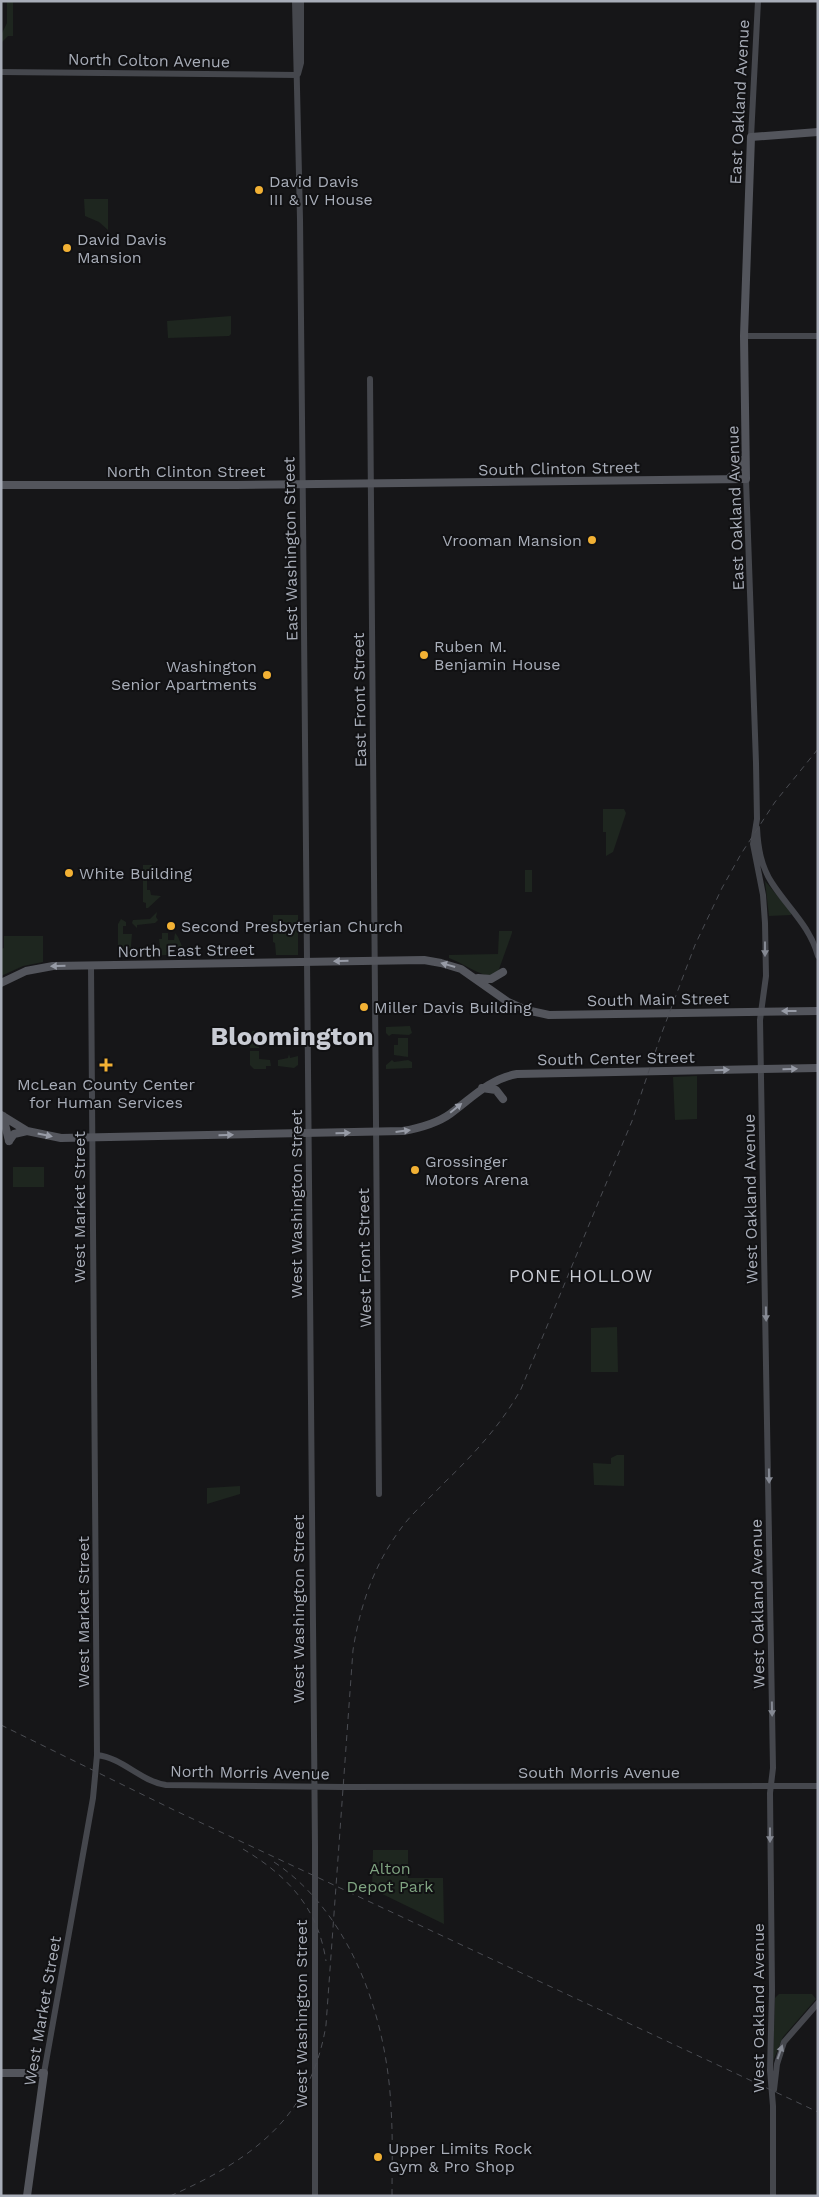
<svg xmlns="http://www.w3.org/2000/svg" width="819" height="2197" viewBox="0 0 819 2197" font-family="'Work Sans',sans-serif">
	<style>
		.green { fill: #1e261f }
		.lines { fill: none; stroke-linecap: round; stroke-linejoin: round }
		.secondary { stroke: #45474d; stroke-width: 6 }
		.primary { stroke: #53555c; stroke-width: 8 }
		.rail { stroke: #4a4c52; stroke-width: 1; stroke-dasharray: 6 5; stroke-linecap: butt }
		.oneway { fill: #858993 }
		.oneway2 { fill: #979ba6 }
		.poi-dot { fill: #f2b134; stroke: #111113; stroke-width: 2 }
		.labels { text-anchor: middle; stroke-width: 4; stroke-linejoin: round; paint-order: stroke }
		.street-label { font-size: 16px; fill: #a8adb8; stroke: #111113 }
		.poi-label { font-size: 16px; fill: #a8adb8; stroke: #111113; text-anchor: start }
		.park-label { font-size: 16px; fill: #7fa381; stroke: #111113 }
		.neighbourhood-label { font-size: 18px; letter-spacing: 1px; fill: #c9ccd4; stroke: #111113 }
		.town-label { font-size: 26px; font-weight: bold; fill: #c9ccd4; stroke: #111113 }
	</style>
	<rect width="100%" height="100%" fill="#161618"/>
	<path class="green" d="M7 1H13V36H8L1 43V35L7 23Z
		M84 199H108V230L99 222 85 216Z
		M231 316V334L229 336 168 338 167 321Z
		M603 809H624L626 813 613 852 606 856V832H603Z
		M143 865H152L151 872H147V890H150L151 895 161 896 148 908H146V903L143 902Z
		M525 870H532V892H525Z
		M765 881 791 912V915L769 916Z
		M157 912 156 917 158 920 155 923 137 925V928L132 923 133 920 150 919Z
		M273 915H298V955H276L275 943 273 942Z
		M121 919 126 922V926H123V934H132L130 957H118V924Z
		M499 931H512V933L498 972 492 976C478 975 463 963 449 958V955L498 954Z
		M162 933H168V940H174L175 933C181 939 180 947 187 953L189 951 197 955H161L159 939H162Z
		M4 936H43V962L23 966 1 976V949L4 948Z
		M410 1026 412 1033 409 1035 392 1034 389 1036 386 1033V1027Z
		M295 1030 297 1033 298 1043 278 1039 277 1034 282 1031Z
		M253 1031H265L270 1034V1038L259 1041V1048H250V1034Z
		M398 1038H408V1057L394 1055V1045H398Z
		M250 1051H259V1059L270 1060 271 1066H266V1069H254L250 1065Z
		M289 1054 290 1058 298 1056V1065L294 1068 278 1066V1060L288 1058Z
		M392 1060 394 1062 408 1060 412 1062V1068L386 1069V1065Z
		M697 1076V1119L675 1120 673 1077Z
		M13 1167H44V1187H13Z
		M617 1327 618 1372H591V1328Z
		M617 1455H624V1486L594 1485 593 1463 611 1464V1458Z
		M240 1486V1494L207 1504V1488Z
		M373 1850H408V1878H443L444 1924 372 1889Z
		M779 1994H812L816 1999 783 2037 773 2061 775 1998Z"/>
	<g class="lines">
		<path class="secondary" d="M295 1 300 219 303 517 315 1846V2196
			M1 72 297 75
			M298 74 301 63V1
			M751 137 758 1
			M744 336H818
			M370 379 379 1494
			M746 479 756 763 757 819 753 844 763 895 765 923 766 976 760 1020 773 1768 770 1793 772 1991 770 2070 773 2106V2196
			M757 828C758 848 761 866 772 883 788 908 810 926 818 956
			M97 1755C123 1758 140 1781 166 1785L343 1787 818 1786
			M44 2073 93 1798 97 1755 91 966
			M774 2090 777 2064 784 2042 818 2003"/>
		<path class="primary" d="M728 479 740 469 745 458
			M1 485H236L746 479 744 336 751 137 818 132
			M478 978 491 979 503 972
			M1 983 26 971 53 966 424 960 441 963 461 969 508 1002 526 1010 549 1015 818 1011
			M482 1088 496 1090 503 1099
			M1 1115 27 1131 61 1138 403 1131C420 1128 436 1124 450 1114 472 1098 489 1079 517 1074L818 1068
			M3 1116 9 1141
			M9 1141 14 1134 27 1131
			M1 2073H44L27 2196"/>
		<path class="rail" d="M1 1725 176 1811 818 2112
			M243 1849C288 1876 318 1908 326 1961
			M274 1862C352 1914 387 2019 391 2108 393 2137 392 2167 392 2196
			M170 2196C252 2160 311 2117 326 2025L353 1650C360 1606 374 1564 402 1527 414 1511 430 1498 444 1483 474 1454 501 1425 521 1389L632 1121 661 1035 695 945 722 888 741 854 775 802 818 749"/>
	</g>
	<defs><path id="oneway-solid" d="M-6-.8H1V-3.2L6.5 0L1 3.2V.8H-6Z" transform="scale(1.25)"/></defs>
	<g class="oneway">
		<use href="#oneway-solid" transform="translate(765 949) rotate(90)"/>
		<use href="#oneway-solid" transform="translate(766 1314) rotate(89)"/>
		<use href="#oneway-solid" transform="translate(769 1476) rotate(89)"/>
		<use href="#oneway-solid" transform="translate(772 1709) rotate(89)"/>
		<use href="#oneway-solid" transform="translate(770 1835) rotate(90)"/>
		<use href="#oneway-solid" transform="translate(780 2052) rotate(-71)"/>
	</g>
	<g class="oneway2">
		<use href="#oneway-solid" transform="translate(341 961) rotate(179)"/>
		<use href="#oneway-solid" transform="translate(448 965) rotate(-164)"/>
		<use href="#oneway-solid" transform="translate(58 966) rotate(178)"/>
		<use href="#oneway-solid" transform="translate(789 1011) rotate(-180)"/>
		<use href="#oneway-solid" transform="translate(790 1069) rotate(-1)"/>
		<use href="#oneway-solid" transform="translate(722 1070) rotate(-1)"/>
		<use href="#oneway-solid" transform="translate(456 1108) rotate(-39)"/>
		<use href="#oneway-solid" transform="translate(403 1131) rotate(-7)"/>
		<use href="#oneway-solid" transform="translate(343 1133) rotate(-1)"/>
		<use href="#oneway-solid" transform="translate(45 1135) rotate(12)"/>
		<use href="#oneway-solid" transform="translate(226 1135) rotate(-1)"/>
	</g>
	<g class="poi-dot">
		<circle cx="259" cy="190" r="5"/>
		<circle cx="67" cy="248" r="5"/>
		<circle cx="592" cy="540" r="5"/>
		<circle cx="424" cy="655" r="5"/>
		<circle cx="267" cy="675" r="5"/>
		<circle cx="69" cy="873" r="5"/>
		<circle cx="171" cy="926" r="5"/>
		<circle cx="364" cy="1007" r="5"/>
		<path d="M103.5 1057.5h5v5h5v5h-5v5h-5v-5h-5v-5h5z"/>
		<circle cx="415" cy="1170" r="5"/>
		<circle cx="378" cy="2157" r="5"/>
	</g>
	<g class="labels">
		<g class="street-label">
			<text transform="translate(149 60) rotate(1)" y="6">North Colton Avenue</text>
			<text transform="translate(739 102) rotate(-87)" y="6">East Oakland Avenue</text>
			<text transform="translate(559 468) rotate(-1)" y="6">South Clinton Street</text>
			<text x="186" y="477">North Clinton Street</text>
			<text transform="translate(735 508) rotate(-92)" y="6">East Oakland Avenue</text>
			<text transform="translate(290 549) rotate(-91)" y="6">East Washington Street</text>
			<text transform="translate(359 700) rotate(-91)" y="6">East Front Street</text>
			<text transform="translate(186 950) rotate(-1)" y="6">North East Street</text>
			<text transform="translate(658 999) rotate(-1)" y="6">South Main Street</text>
			<text transform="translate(616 1058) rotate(-1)" y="6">South Center Street</text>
			<text transform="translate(750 1199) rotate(-91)" y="6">West Oakland Avenue</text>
			<text transform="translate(296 1204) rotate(-90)" y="6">West Washington Street</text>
			<text transform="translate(79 1207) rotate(-90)" y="6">West Market Street</text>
			<text transform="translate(364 1258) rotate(-91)" y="6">West Front Street</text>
			<text transform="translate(757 1604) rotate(-91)" y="6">West Oakland Avenue</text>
			<text transform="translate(298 1609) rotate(-90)" y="6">West Washington Street</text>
			<text transform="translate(83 1612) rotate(-90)" y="6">West Market Street</text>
			<text transform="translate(250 1772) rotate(1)" y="6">North Morris Avenue</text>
			<text x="599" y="1778">South Morris Avenue</text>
			<text transform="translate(758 2008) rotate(-90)" y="6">West Oakland Avenue</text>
			<text transform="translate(42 2011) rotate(-80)" y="6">West Market Street</text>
			<text transform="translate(301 2014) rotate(-90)" y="6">West Washington Street</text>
		</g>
		<g class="poi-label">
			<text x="269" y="187">David Davis<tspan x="269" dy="18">III &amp; IV House</tspan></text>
			<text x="77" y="245">David Davis<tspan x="77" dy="18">Mansion</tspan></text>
			<text x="582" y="546" text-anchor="end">Vrooman Mansion</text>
			<text x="434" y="652">Ruben M.<tspan x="434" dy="18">Benjamin House</tspan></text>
			<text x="257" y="672" text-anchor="end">Washington<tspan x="257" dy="18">Senior Apartments</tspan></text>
			<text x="79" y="879">White Building</text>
			<text x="181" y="932">Second Presbyterian Church</text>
			<text x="374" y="1013">Miller Davis Building</text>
			<text x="106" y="1090" text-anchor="middle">McLean County Center<tspan x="106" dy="18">for Human Services</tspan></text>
			<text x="425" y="1167">Grossinger<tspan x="425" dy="18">Motors Arena</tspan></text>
			<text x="388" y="2154">Upper Limits Rock<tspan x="388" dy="18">Gym &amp; Pro Shop</tspan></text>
		</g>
		<g class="park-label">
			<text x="390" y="1874">Alton<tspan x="390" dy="18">Depot Park</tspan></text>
		</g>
		<g class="neighbourhood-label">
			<text x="581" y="1282">PONE HOLLOW</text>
		</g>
		<g class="town-label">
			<text x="292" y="1045">Bloomington</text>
		</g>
	</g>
	<rect width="819" height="2197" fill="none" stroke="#a8adb8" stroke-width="5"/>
</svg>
